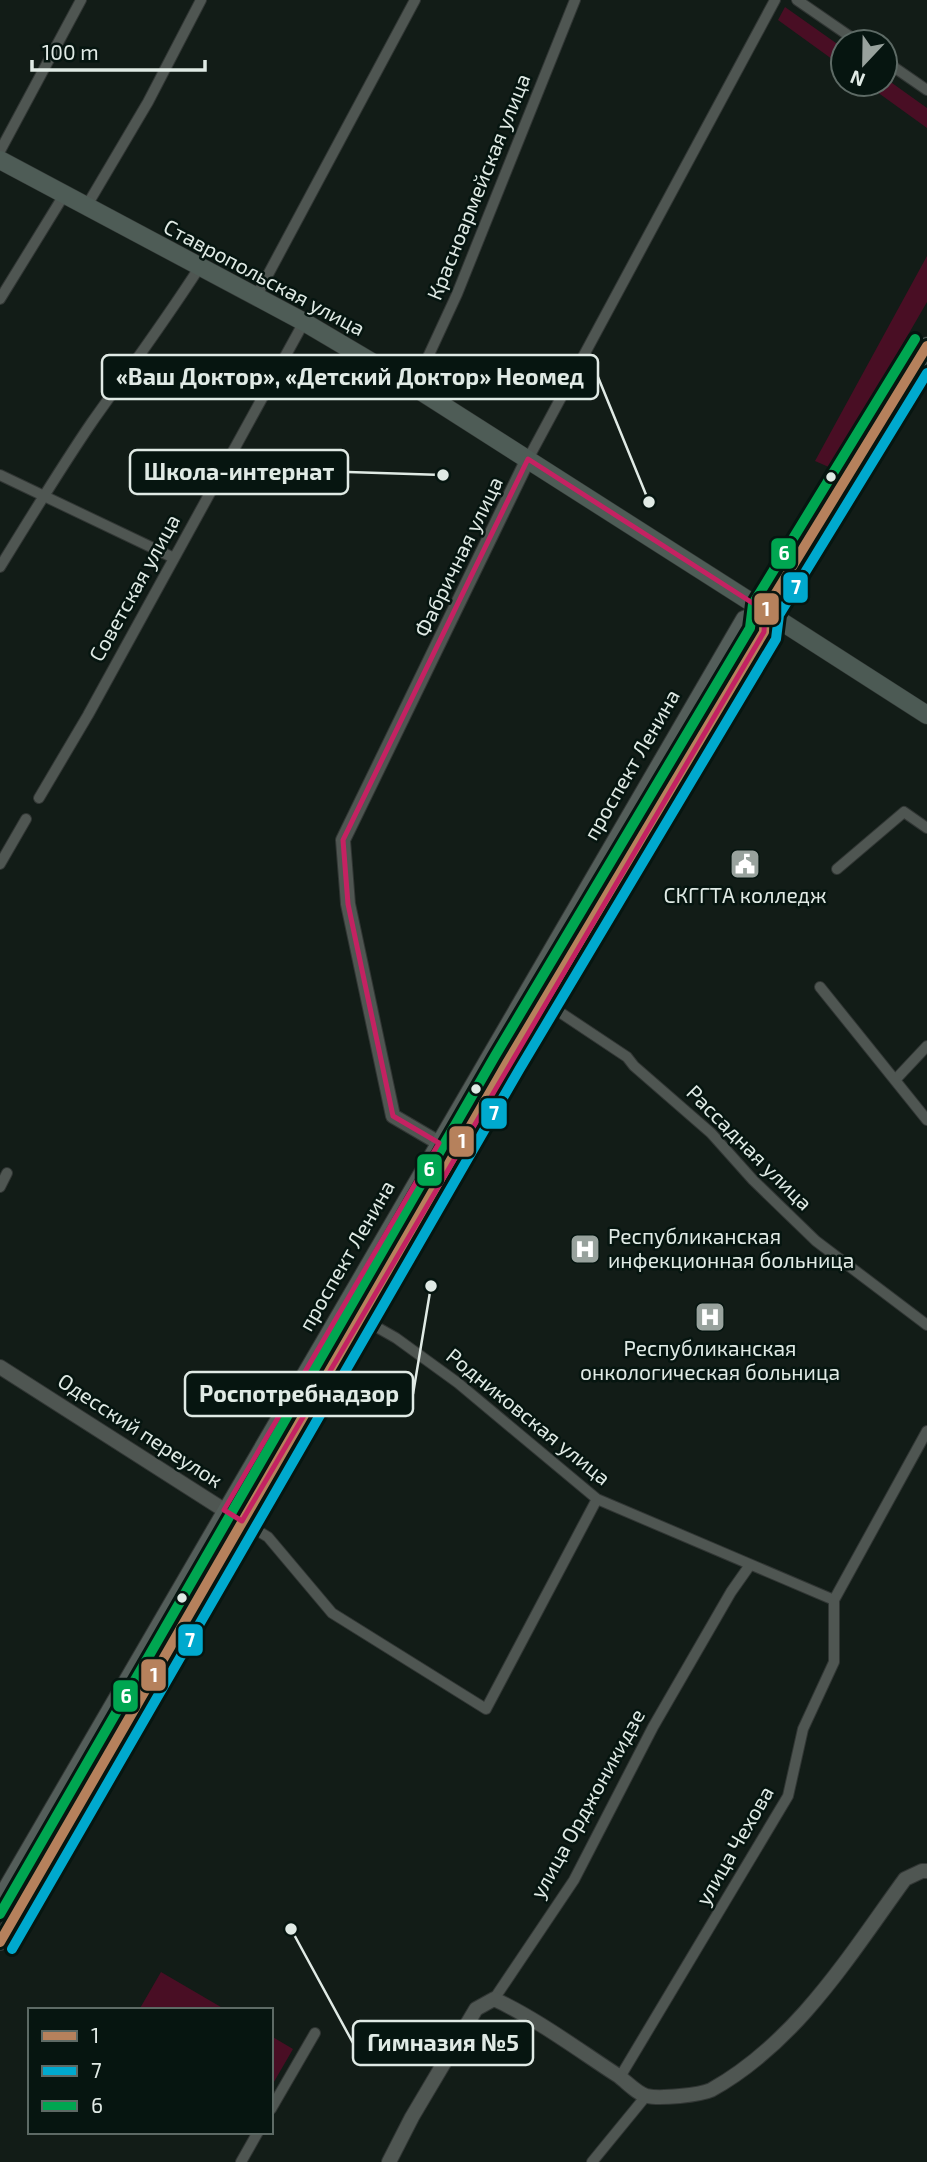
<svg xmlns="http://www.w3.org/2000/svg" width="927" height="2162" viewBox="0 0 927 2162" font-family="'Exo 2',sans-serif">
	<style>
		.green { fill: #490e24 }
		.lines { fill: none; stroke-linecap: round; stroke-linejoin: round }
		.minor-casing { stroke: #313634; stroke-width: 12 }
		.tertiary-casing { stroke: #313634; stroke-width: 16 }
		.secondary-casing { stroke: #313634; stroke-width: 18 }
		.primary-casing { stroke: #313634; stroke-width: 19 }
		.trunk-casing { stroke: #313634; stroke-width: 19 }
		.minor { stroke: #4f5652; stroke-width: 10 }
		.tertiary { stroke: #4f5652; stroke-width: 14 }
		.secondary { stroke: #545e5a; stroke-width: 16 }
		.primary { stroke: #4e5c56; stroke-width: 18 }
		.trunk { stroke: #4c5a54; stroke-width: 18 }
		.bus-1-casing { stroke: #061510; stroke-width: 16 }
		.bus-2-casing { stroke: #061510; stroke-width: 16 }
		.bus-3-casing { stroke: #061510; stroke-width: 16 }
		.bus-1 { stroke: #b6815c; stroke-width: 10 }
		.bus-2 { stroke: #00a9ce; stroke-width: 10 }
		.bus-3 { stroke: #00a651; stroke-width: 10 }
		.marked { fill: none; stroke: #c42262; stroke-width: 5; stroke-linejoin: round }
		.bus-dot { fill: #e0eae5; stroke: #061510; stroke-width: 2.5 }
		.labels { text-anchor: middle; stroke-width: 5; stroke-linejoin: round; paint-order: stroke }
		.street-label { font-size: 21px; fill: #e0eae5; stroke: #061510 }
		.poi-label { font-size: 21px; fill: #e0eae5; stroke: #061510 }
		.leader { fill: none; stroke: #e0eae5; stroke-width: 2.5 }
		.callout-dot { fill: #e0eae5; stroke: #061510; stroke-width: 2.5 }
		.callout { fill: #061510; stroke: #e0eae5; stroke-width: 2.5 }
		.callout-label { font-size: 23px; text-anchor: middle; font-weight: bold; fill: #e0eae5 }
		.line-badge { stroke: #061510; stroke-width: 2.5 }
		.badge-label { font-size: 19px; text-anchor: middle; font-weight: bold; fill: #fff }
	</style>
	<rect width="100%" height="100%" fill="#121c17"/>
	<path class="green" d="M785 7 843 48V67L778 20Z
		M885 78 927 108V128L866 84H885Z
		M927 256V302L831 468 815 461Z
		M161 1972 226 2010H139Z
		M271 2036 293 2049 271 2087Z"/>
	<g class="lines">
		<g class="minor-casing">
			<path id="minor" d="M797 0 858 42
				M885 61 927 90
				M0 151 81 0
				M86 207 148 102 201 0
				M256 297 415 0
				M0 299 64 195
				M414 387 457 294 575 0
				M528 459 775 0
				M0 475 174 558
				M0 567C30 518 60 469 92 422 128 371 165 321 199 268
				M39 798 88 715 304 322
				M0 864 26 819
				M837 869 904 812 927 828
				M820 987 927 1120
				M543 1001 627 1057 634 1066 711 1133 753 1180 816 1241 927 1325
				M896 1079 927 1046
				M0 1187 7 1173
				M359 1317 396 1338 458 1383 597 1499 834 1600
				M224 1510 268 1537 332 1613 486 1709 597 1499
				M494 1999 574 1880 653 1727 731 1592 750 1565
				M620 2077 788 1796 803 1729 834 1662V1600L927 1431
				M271 2109 315 2033
				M241 2162 258 2132
				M592 2162 646 2096"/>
		</g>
		<g class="tertiary-casing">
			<path id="tertiary" d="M439 1143 393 1116 348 904 343 840 528 459
				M0 1367 224 1510
				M389 2162 412 2117 476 2009 494 1999C537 2019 577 2049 617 2075 626 2081 637 2094 647 2096 660 2099 700 2095 711 2090 797 2042 849 1956 905 1879L922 1871H927"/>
		</g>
		<g class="secondary-casing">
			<path id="secondary" d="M0 1899 744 619 765 611 764 632 507 1063 0 1942"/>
		</g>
		<g class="primary-casing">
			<path id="primary" d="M0 160 304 322 414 387 765 611 927 346"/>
		</g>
		<g class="trunk-casing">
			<path id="trunk" d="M765 611 927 715"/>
		</g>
		<use href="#minor" class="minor"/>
		<use href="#tertiary" class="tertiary"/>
		<use href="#secondary" class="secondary"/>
		<use href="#primary" class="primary"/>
		<use href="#trunk" class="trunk"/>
		<g class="bus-1-casing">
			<path id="bus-1" d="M0 1942 507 1063 764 632 765 611 927 346"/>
		</g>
		<g class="bus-2-casing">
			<path id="bus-2" d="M12 1949 519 1070 776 639 779 615 927 373"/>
		</g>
		<g class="bus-3-casing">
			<path id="bus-3" d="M0 1914 495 1056 750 628 753 604 915 339"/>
		</g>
		<use href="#bus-1" class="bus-1"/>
		<use href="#bus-2" class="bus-2"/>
		<use href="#bus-3" class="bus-3"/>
	</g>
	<path class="marked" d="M528 459 765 611 764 632 242 1521 224 1510 439 1143 393 1116 348 904 343 840Z"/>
	<defs>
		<g id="civic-square" transform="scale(1.575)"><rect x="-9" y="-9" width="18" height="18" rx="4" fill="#98a29d" stroke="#061510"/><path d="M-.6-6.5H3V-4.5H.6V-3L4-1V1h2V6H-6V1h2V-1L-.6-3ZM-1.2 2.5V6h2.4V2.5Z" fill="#fff"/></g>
		<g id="hospital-square" transform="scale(1.575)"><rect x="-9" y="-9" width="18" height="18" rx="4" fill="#98a29d" stroke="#061510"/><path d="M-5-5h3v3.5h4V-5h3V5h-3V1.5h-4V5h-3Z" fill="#fff"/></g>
	</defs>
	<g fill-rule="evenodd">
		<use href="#civic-square" x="745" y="864"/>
		<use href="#hospital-square" x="585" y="1249"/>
		<use href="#hospital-square" x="710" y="1317"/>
	</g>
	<g class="bus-dot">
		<circle cx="831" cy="477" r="6"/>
		<circle cx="476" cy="1089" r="6"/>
		<circle cx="182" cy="1598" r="6"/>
	</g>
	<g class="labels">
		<g class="street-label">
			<text transform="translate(479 187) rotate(-68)" y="7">Красноармейская улица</text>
			<text transform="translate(264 278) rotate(28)" y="7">Ставропольская улица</text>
			<text transform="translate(459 557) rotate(-64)" y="7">Фабричная улица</text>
			<text transform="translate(135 588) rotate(-61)" y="7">Советская улица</text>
			<text transform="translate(632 765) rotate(-60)" y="7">проспект Ленина</text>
			<text transform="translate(749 1148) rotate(45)" y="7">Рассадная улица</text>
			<text transform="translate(347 1256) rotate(-60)" y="7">проспект Ленина</text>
			<text transform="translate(528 1417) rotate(39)" y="7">Родниковская улица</text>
			<text transform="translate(140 1431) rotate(33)" y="7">Одесский переулок</text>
			<text transform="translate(588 1804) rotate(-61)" y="7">улица Орджоникидзе</text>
			<text transform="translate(735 1846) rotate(-60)" y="7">улица Чехова</text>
		</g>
		<g class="poi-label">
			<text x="745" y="903">СКГГТА колледж</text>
			<text x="608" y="1244" text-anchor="start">Республиканская<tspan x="608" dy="24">инфекционная больница</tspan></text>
			<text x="710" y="1356">Республиканская<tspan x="710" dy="24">онкологическая больница</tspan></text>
		</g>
	</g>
	<path class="leader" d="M649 502L598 377M443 475L348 472M431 1286L413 1394M291 1929L353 2043"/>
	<g class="callout-dot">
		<circle cx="649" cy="502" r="7"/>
		<circle cx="443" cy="475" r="7"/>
		<circle cx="431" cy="1286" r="7"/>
		<circle cx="291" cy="1929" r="7"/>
	</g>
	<g class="callout">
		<rect x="102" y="355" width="496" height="44" rx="7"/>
		<rect x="130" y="450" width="218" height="44" rx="7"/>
		<rect x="185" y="1372" width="228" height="44" rx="7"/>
		<rect x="353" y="2021" width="180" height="44" rx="7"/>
	</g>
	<g class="callout-label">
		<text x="350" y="385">«Ваш Доктор», «Детский Доктор» Неомед</text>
		<text x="239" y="480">Школа-интернат</text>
		<text x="299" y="1402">Роспотребнадзор</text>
		<text x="443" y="2051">Гимназия №5</text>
	</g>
	<g class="line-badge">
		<rect x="770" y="537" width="27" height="33" rx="7" fill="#00a651"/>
		<rect x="782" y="571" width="27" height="33" rx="7" fill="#00a9ce"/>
		<rect x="753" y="592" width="27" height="34" rx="7" fill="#b6815c"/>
		<rect x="480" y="1097" width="28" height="33" rx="7" fill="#00a9ce"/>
		<rect x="448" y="1125" width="27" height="33" rx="7" fill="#b6815c"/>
		<rect x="416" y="1153" width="27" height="34" rx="7" fill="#00a651"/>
		<rect x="177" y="1623" width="27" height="34" rx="7" fill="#00a9ce"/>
		<rect x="140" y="1658" width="27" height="34" rx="7" fill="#b6815c"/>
		<rect x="112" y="1679" width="27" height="34" rx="7" fill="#00a651"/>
	</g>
	<g class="badge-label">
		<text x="784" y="560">6</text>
		<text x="796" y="594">7</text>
		<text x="766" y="616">1</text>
		<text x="494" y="1120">7</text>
		<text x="462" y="1148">1</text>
		<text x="429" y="1176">6</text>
		<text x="190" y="1647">7</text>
		<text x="154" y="1682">1</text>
		<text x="126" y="1703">6</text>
	</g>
	<rect x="28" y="2008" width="245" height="126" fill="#061510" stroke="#5d6a65" stroke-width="2"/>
	<rect x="42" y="2031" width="35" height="10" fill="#b6815c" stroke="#5d6a65" stroke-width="2"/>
	<text x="91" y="2043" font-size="21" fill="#e0eae5">1</text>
	<rect x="42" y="2066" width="35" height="10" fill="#00a9ce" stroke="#5d6a65" stroke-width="2"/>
	<text x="91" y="2078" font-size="21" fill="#e0eae5">7</text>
	<rect x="42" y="2101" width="35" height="10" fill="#00a651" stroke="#5d6a65" stroke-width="2"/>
	<text x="91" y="2113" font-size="21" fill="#e0eae5">6</text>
	<g transform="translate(864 63) rotate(202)"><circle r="33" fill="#061510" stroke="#5d6a65" stroke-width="2"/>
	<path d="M0-5L12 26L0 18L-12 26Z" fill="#98a29d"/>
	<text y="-10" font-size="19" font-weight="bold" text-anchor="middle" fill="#e0eae5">N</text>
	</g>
	<path d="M32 60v10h173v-10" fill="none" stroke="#e0eae5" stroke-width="3.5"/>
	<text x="42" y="60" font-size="21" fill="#e0eae5" stroke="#061510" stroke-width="5" paint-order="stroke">100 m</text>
</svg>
